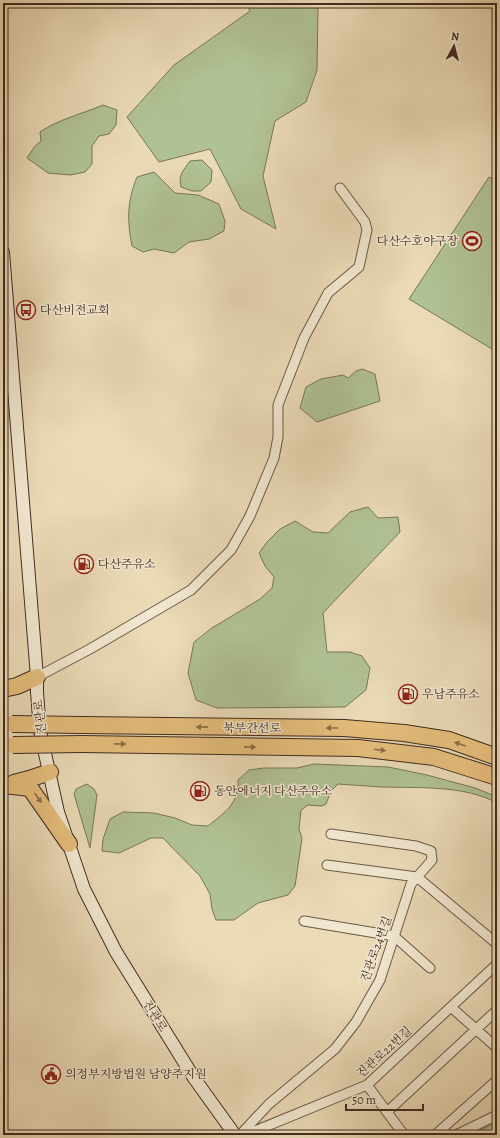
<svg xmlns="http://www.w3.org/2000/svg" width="500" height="1138" viewBox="0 0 500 1138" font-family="Alegreya,'Noto Serif KR',serif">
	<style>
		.green { fill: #b0c193; stroke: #78765a }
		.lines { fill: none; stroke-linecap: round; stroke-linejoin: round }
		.street-casing { stroke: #6a5746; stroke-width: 11 }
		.secondary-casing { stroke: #402b20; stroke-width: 14 }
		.highway-casing { stroke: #402b20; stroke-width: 18 }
		.street { stroke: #f1e7d0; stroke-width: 9 }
		.secondary { stroke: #f1e7d0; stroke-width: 12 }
		.highway { stroke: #e5bd7b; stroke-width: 16 }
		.highway-bridge-casing { stroke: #402b20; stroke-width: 18; stroke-linecap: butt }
		.highway-bridge { stroke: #e5bd7b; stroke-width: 16 }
		.oneway { fill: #8a6d49 }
		.labels { text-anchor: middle; stroke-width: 3; stroke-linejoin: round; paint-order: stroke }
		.poi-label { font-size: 12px; fill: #402b20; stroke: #f1e7d0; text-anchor: start }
		.street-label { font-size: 12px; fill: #402b20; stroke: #f1e7d0 }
	</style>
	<rect width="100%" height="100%" fill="#eadab6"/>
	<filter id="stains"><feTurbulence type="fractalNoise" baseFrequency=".005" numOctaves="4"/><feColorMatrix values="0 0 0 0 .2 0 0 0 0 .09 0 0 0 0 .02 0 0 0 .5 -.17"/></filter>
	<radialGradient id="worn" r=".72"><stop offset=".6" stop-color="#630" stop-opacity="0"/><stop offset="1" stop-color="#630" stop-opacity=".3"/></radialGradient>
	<path class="green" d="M246 3H321L318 8 317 70 306 102 275 121 263 176 276 229 241 209 210 149 159 162 127 117 174 65 250 11Z
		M103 105 117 110 116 125 109 134 99 136 92 146V164L85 172 70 175 48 173 27 158 35 146 41 141 40 132C59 119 82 114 103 105Z
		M202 160 212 170 211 182 201 191H192L181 187C178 175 183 171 190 161Z
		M154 172 175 193 198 195 219 204 225 221 224 231 209 239 189 242 174 253 154 249 143 252 132 246C127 220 127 202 137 177Z
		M489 177 497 182V352L409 299Z
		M362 369 375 374 380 401 317 422 300 408 306 387 321 379 343 375 348 378 356 371Z
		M368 507 378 518 398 517 400 532 323 613 327 652H350L362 656 370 668 366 690 345 707 217 708 196 700 188 673 194 642 212 628 260 599 272 588 274 577 265 566 259 553 267 542 280 529 295 521 313 532 328 533 350 512Z
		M314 764 388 767 427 775 475 788 497 797V803C465 785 417 788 381 787 367 786 352 785 338 784L331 791 326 804 322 806 308 805 301 810 299 829 302 838 295 886 288 895 258 903 234 920H216L212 909 210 894 200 876 163 838H151L119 853 102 851 103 839 110 819 123 812 154 813 175 818 192 825 208 826C225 812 239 804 238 780L249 770 264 768H297Z
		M87 784 94 789 97 795 90 848 74 794 76 789Z
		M497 1122V1135H470Z"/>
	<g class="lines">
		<g class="street-casing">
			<path id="street" d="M37 677 90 649 191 590 231 550 250 516 274 458 278 437V405L304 338 328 293 359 267 367 230 365 222 340 188
				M327 865 417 877 497 944
				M304 921 394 936 430 968
				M451 1007 497 1048
				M367 1085 404 1135
				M387 1112 497 1010
				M240 1135 269 1104 335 1049 356 1022 380 980 411 884 432 860 431 851 416 846 331 834
				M245 1135 367 1085 497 964
				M435 1135 497 1080
				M456 1135 497 1115"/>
		</g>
		<g class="secondary-casing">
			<path id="secondary" d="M3 252 37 677V692L40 731 58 812 84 889 116 952 194 1078 235 1135"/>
		</g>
		<g class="highway-casing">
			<path id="highway" d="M3 689 17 686 37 677
				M81 725 344 728 404 733 449 740 497 757
				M81 744 358 748 434 757 497 777
				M14 783 29 779 50 772
				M4 785 30 788 69 844"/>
		</g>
		<use href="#street" class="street"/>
		<use href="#secondary" class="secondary"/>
		<use href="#highway" class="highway"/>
		<g class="highway-bridge-casing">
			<path id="highway-bridge" d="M12 724 81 725
				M13 745 81 744"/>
		</g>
		<use href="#highway-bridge" class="highway-bridge"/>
	</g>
	<defs><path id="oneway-solid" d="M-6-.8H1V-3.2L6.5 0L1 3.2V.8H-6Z"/></defs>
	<g class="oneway">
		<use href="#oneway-solid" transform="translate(202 727) rotate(-179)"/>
		<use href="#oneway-solid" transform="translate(332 728) rotate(-180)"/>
		<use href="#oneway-solid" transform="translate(120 744) rotate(1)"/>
		<use href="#oneway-solid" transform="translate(460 744) rotate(-161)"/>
		<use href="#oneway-solid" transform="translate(250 747) rotate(1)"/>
		<use href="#oneway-solid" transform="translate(380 750) rotate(7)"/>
		<use href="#oneway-solid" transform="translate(38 798) rotate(55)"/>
	</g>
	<defs>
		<g id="stadium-ring" transform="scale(1)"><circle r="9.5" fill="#f1e7d0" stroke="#8f2418" stroke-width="1.5"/><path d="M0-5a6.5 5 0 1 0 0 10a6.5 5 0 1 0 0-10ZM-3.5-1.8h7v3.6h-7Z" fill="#8f2418"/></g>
		<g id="bus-ring" transform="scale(1)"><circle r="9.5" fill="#f1e7d0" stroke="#8f2418" stroke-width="1.5"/><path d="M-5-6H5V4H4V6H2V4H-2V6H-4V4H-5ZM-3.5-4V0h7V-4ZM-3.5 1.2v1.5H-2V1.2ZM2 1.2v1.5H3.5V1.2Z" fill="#8f2418"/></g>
		<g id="fuel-ring" transform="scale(1)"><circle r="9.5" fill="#f1e7d0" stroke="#8f2418" stroke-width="1.5"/><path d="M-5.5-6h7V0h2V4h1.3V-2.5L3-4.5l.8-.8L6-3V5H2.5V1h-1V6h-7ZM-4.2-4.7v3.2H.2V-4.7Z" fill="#8f2418"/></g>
		<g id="civic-ring" transform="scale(1)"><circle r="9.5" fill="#f1e7d0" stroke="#8f2418" stroke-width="1.5"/><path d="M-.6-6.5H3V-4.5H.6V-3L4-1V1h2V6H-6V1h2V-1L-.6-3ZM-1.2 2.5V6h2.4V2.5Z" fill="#8f2418"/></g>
	</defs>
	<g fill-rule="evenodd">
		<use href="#stadium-ring" x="472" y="241"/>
		<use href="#bus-ring" x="26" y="310"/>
		<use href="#fuel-ring" x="84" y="564"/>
		<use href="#fuel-ring" x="408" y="694"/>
		<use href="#fuel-ring" x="200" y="791"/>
		<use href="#civic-ring" x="51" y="1074"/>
	</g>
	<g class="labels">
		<g class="poi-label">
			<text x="458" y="245" text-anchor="end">다산수호야구장</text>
			<text x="40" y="314">다산비전교회</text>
			<text x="98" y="568">다산주유소</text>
			<text x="422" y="698">우남주유소</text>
			<text x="214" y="795">동안에너지 다산주유소</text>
			<text x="65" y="1078">의정부지방법원 남양주지원</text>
		</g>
		<g class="street-label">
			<text transform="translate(40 717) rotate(-97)" y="4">진관로</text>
			<text x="252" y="732">북부간선로</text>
			<text transform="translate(376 949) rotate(-70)" y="4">진관로24번길</text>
			<text transform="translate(155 1016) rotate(58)" y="4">진관로</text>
			<text transform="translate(384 1052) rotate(-42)" y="4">진관로22번길</text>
		</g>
	</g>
	<rect width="500" height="1138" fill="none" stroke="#eadab6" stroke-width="16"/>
	<rect x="4" y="4" width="492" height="1130" fill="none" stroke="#402b20" stroke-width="2"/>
	<rect x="8" y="8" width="484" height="1122" fill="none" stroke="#402b20"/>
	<g transform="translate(454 46) rotate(7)" stroke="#f1e7d0" stroke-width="3" paint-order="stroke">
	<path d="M0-3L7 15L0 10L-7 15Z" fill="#402b20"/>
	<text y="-6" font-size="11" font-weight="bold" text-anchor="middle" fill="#402b20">N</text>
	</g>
	<path d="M346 1104v6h77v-6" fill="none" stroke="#402b20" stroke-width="2"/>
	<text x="352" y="1104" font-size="12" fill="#402b20" stroke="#f1e7d0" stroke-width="3" paint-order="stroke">50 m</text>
	<rect width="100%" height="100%" filter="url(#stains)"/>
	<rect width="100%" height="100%" fill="url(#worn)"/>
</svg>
